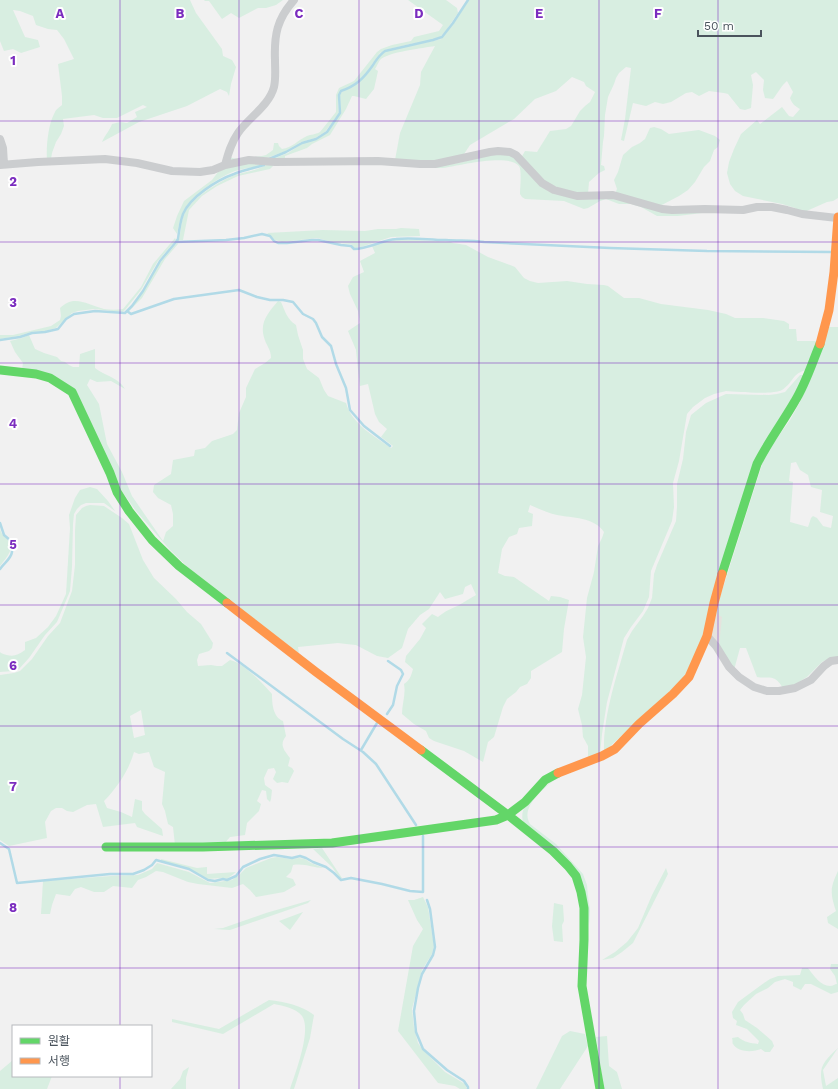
<svg xmlns="http://www.w3.org/2000/svg" width="838" height="1089" viewBox="0 0 838 1089" font-family="'Work Sans','Noto Sans KR',sans-serif">
	<style>
		.green { fill: #d8eee1; fill-rule: evenodd }
		.sand { fill: #e5e3de }
		.lines { fill: none; stroke-linecap: round; stroke-linejoin: round }
		.stream { stroke: #b1dae7; stroke-width: 2.5 }
		.street { stroke: #cbcdcf; stroke-width: 8 }
		.fast { stroke: #63d668; stroke-width: 9 }
		.slow { stroke: #ff974d; stroke-width: 9 }
		.grid { fill: none; stroke: #7b2cbf; stroke-width: 1; stroke-opacity: 0.55 }
		.grid-label { font-size: 13px; text-anchor: middle; font-weight: bold; fill: #7b2cbf; stroke: #fff; stroke-width: 4; stroke-linejoin: round; paint-order: stroke }
	</style>
	<rect width="100%" height="100%" fill="#f1f1f1"/>
	<path class="green" d="M0 0H190L196 13 222 49 223 56 232 60 236 67 231 84 229 96 227 92 220 89 187 106 139 122 102 142C105 135 110 130 112 124L120 122 127 123 137 117 135 112 147 107 143 105 117 118H103L94 115 63 119 64 126 61 134 56 142 52 153 51 159 47 160C46 147 48 124 55 112 56 109 60 107 62 105V96L58 64 74 59 64 39 57 30 48 29 36 25 33 16 20 11 13 10 25 37 38 40 40 47 21 53 13 49 4 51 0 41Z
		M204 0H283L276 5 266 8H258L239 18 231 13 222 19 209 1H205Z
		M408 0H446L457 8 458 13 445 32 440 37 433 40 410 44 385 50 380 53 366 73 359 80 348 88 341 90 339 93 338 102 339 113 325 132 315 138 301 142 286 151 267 158 228 161 230 156 232 158 238 159 262 156 266 155 273 150 274 143H278L279 146 282 149C292 148 298 140 307 136 311 134 315 135 320 132L336 112V95L339 88 354 81 377 52 381 49 392 45 411 41 414 37 439 31 443 25Z
		M469 0H838V198L833 201 827 202 802 213 795 208 782 204 743 196 735 191 730 184 727 173 729 162 734 149 741 134 757 120 760 124 782 107 789 116 793 117 800 109C795 106 792 104 790 98L793 92 787 81C781 86 778 93 773 99L765 98 763 90 764 80 756 72 751 75 753 85 751 108 745 110 740 109 728 94 724 93 709 91 699 96 692 92 686 93 671 102 663 104 655 102 646 106 633 103 624 141 621 140 625 119 631 68 626 67 619 73 616 78 614 84 608 97 605 115 604 136 603 142 601 165 604 166 605 170 599 173 589 182 588 194H577L545 183 521 158 525 151 537 152 550 131 566 129 571 126 580 111 585 106 590 102 595 92 586 86 584 82 572 77 556 91 535 99 514 119 470 145 462 157 442 161 395 160 400 133 420 85 421 72 435 46C424 48 387 52 380 60 378 63 377 66 375 69L378 71 374 89 366 99 354 96H352L346 109 330 135 312 144 307 148 285 156V158L286 160H270L288 153 303 143 316 140 323 135 327 133 341 113 340 95 342 92 355 85 361 80 369 72 380 55 387 51 395 49 433 41 441 39 454 23Z
		M654 127 661 129 669 134 699 130 715 136 720 140 718 147 714 150 710 161 704 167 695 182 688 190 679 196 658 207 615 194 617 189 614 180 618 172 623 155 632 147 640 143 645 139 650 128Z
		M494 154 508 155 514 157 548 191 614 197 636 203 710 212 678 216H657L641 207 631 204H619L606 199 600 201 588 208 584 209 564 201 525 199 522 197 520 194C520 188 522 170 519 166 508 153 458 166 443 168 437 168 430 168 424 168L458 163Z
		M247 163 263 165C254 167 244 168 235 171 219 177 192 195 184 210 180 217 179 226 177 234L173 228 177 216 184 201 212 180 218 172 228 167Z
		M268 164 274 165 270 169 238 176 217 186 202 196 189 210 183 240H179C181 231 181 220 185 212 193 197 220 181 235 175 246 171 257 171 268 164Z
		M401 228 419 229 420 236 391 237 361 247 354 248 351 244 336 243 317 238 282 242 275 240 267 233 323 230 365 231 378 229H396Z
		M175 238 176 240 158 261 141 290 125 310 122 312 94 309 78 311 72 313 56 328 45 331 31 332 19 336 0 339V335H13L51 326 60 320 61 316 60 308C75 294 87 305 104 309 110 310 117 310 123 309L141 287 153 264Z
		M399 239 451 242 453 243 466 245 488 257 510 265 515 267 524 278 530 281 538 283 567 281 587 284 604 285 608 286 624 298H639L661 304 708 310 726 314 735 318H763L784 321 789 324V329H796L797 341H818L809 369C804 370 799 372 795 376 791 381 788 386 782 390 772 395 738 392 726 391L714 394 705 398 693 407 687 414 679 461 673 483 674 507 672 521 651 571 649 597 643 611 631 627 624 638 607 702 602 734 600 754 588 758V746L583 737 582 725 578 709 582 695 586 657 583 637 587 598 594 572 598 546 602 538 604 532C594 517 572 518 557 515 548 513 539 509 530 505L528 512 533 514 532 526 519 528 517 534 509 537 502 549 498 573 505 576 514 577 549 601 551 596 560 597 569 600 564 629 562 652 531 671V678L527 684 520 687 516 692 507 699 503 707 494 737 488 742 483 762 464 751 434 741 429 738 426 731 414 724 402 714C402 704 406 694 404 684 410 680 411 676 413 669L405 662 406 656 420 639 426 628 422 624 432 614 438 617C445 611 451 609 459 605 465 602 470 598 476 595L471 584 465 587 463 594 445 599 440 592 429 609 420 615 408 629 402 648 388 658 377 656 356 645 346 644 338 643 298 647 299 653 197 576 170 550 136 511 121 490 75 393 22 369 23 363 15 352 10 341 22 338 29 335 35 349 44 353 57 357 61 361 65 362 69 365 73 367H79L80 354 95 349V368C105 376 118 377 125 389L111 381 97 382 90 379 87 385 99 404 107 444 122 472 132 496 163 541 166 532 173 526V514L171 505 158 498 153 492 154 485 171 474 173 460 194 456 195 450 205 448 212 441 233 434 237 430 239 413 246 397V388L255 369 265 363 271 358C271 352 269 349 266 343 258 325 266 315 278 301L281 302C285 311 287 319 296 325L298 335 303 350V359L307 369 319 378 324 390 328 396 346 403C352 424 374 436 391 448L393 446 381 437 387 429 379 422 375 414 368 384 360 386 358 370 356 350 348 331 360 323 358 311 350 294 348 286 353 277 364 272 360 261 375 253 372 246 384 242Z
		M177 243 178 244 165 259 142 298 129 311 128 310 139 298 159 264Z
		M829 327H838V657L826 660 822 662 807 677 794 685 783 688C774 674 772 679 757 677L746 648H740L734 670 719 646 715 613 765 455 790 420 801 400ZM796 462 800 470 808 475 811 487 822 490 820 512 833 516 831 528 823 526 817 518 813 516 811 518 808 527 790 522 793 482 789 481 791 463Z
		M800 375H805L763 447 707 626 686 676 604 752C603 714 617 676 627 640L632 631 643 616 648 608 652 598 654 574 657 565 676 521 677 507V484L683 459 686 432 691 415 706 403 726 394 769 395 777 394 785 392Z
		M90 487 97 489 108 501 115 511 104 503H86L81 505 77 509 74 514 73 524 72 567 70 591 57 622 45 635 29 658 19 669 13 671 0 672V652L1 653C11 657 16 657 25 650V642L36 638 48 627 56 616 66 594 70 528 69 515 75 498 80 490Z
		M90 505 104 506 122 518 129 524 143 560 154 578 176 599 187 612 201 624 211 640 213 643 212 648 209 651 199 654 197 660 198 666 211 665 217 666H222L230 660C244 663 262 683 272 694 272 704 273 717 283 721L286 736C279 745 284 750 290 758L288 766 292 768 294 771 288 783 282 782 277 783 273 779 276 772 274 768 268 769 264 778 265 785 272 790 271 799 270 802 267 799 266 791 262 790 257 801 261 804 259 811 247 823 245 835 230 837 224 844 175 845 173 827 168 824 165 811 162 804 165 772 154 767 149 752 139 754 134 752C129 770 117 788 104 801L107 808 121 812 132 817 135 799 142 801V810L145 814 162 829 163 836 137 827 135 823 103 827 96 804 87 805 73 812 67 811 62 808H56L51 811 45 822 47 838 9 846 0 840V675L14 673 20 671 32 659 48 636 60 623 72 591 75 565V531L76 515 82 508 86 506ZM141 710 145 735 134 738 130 716Z
		M0 528C1 534 3 535 7 539 17 548 5 559 0 566Z
		M553 781C542 790 520 808 530 824L556 844 583 874 587 885 588 896 590 911 589 925 584 887 523 822C518 803 540 790 553 781Z
		M322 848 342 878H340L332 867 313 849Z
		M277 857 291 859 299 858 305 859 311 863 324 868C312 868 305 863 293 865L291 872 286 877 293 879 296 885 284 892 256 897 250 890 243 884 232 888 198 884 188 882 163 872 156 871 146 877 138 880 132 888 113 886 104 892H94L81 887 75 889 70 896 56 894 52 905 50 914H41L43 881 111 876 138 875 152 869 157 863 189 872 210 883 232 880 240 874 246 868 271 858Z
		M161 859 197 868 207 867V874L236 872 227 879 222 878 208 879 189 869 161 861Z
		M666 868 668 874 633 943 622 952 613 958 602 960 615 952 627 942 638 928 652 895Z
		M838 871V929L828 923 827 917 836 911C830 893 830 888 838 871Z
		M423 897 428 907 434 946 432 954 422 970 412 1009 414 1027 418 1043 422 1049 445 1072 465 1084 467 1089H460L455 1086 438 1083 398 1031 413 946 423 929 417 920 408 900H414Z
		M311 900 308 903 230 930 214 929 223 928 266 913Z
		M554 903 563 905 564 921 562 925 563 942 554 941 552 926Z
		M303 912 290 930 279 921Z
		M831 964H838V992L831 994 811 984H805L801 990 793 986V982L785 979 775 982 768 988 756 994 744 1005 740 1010 743 1014 745 1020 757 1028 772 1041 774 1046 770 1052H765L761 1049C754 1052 738 1053 733 1044 732 1043 733 1040 732 1038L738 1037C744 1042 750 1043 758 1044L759 1041 747 1029 736 1025 737 1021 733 1018 732 1012 738 1002 764 983 770 979 778 976 800 975 802 968H808C813 975 821 986 830 986 833 986 835 984 837 984L835 976 830 969Z
		M269 1000C285 1002 301 1005 314 1015L310 1038 294 1089H290C295 1074 312 1030 302 1016 296 1008 283 1006 274 1004L223 1034 172 1022V1019L219 1029Z
		M570 1031 585 1034 588 1046 560 1089H536L562 1036Z
		M607 1036 609 1066 617 1072 622 1089H604L596 1037Z
		M838 1048 823 1070 826 1086 838 1078V1089H823C818 1067 822 1063 838 1048Z
		M13 1060V1076H52L47 1089H0V1071Z
		M189 1067 186 1078V1089H171L180 1079 183 1071Z"/>
	<path class="sand" d="M715 613 722 617 719 646 710 637Z"/>
	<g class="lines">
		<path class="stream" d="M269 159 286 152 302 143 316 139 327 132 340 113 339 95 341 91C356 86 364 78 373 65 377 59 379 55 385 51L433 40 442 37 453 23 468 0
			M176 242 226 240 244 238 262 234 270 236 274 241 278 243H287L312 240H318L341 245 351 246 354 249C368 249 382 240 396 239 413 237 429 240 446 240 459 241 471 240 484 242L610 248 707 251 832 252
			M127 311 131 314 174 299 239 290 257 297 270 300H283L293 302 303 314 313 319 316 323 322 337 331 346 336 364 346 388 350 410 364 426 390 446
			M0 340 20 337 32 333 45 332 58 329 66 319 74 314 95 311 125 313 132 306 143 291 160 261 176 242 178 239C179 231 180 222 183 214 190 197 217 180 234 174 244 170 254 168 264 165
			M0 523 4 535 11 541C12 545 12 549 12 552 11 559 4 563 0 569
			M227 653 343 739 363 752 376 764 416 825
			M387 714 393 705 397 686 403 674 401 670 388 661
			M361 750 377 723
			M0 843 9 849 17 883 110 874H133L144 870 152 865 156 860 189 869 208 880 215 881 223 879 227 880 236 876 243 867 260 859 274 855 292 858 300 856 306 858 313 862 326 867 334 873 341 880 351 878 382 884 410 891 423 892V836
			M427 900 430 909 435 947 433 955 422 974 418 988 414 1011 416 1032 423 1049 447 1070 464 1081 468 1087V1089"/>
		<path class="street" d="M0 139 3 148 4 164
			M0 165 38 162 105 159 137 163 172 171 200 172 213 170 225 165 249 160 275 162 378 161 420 164H435L490 152 498 151 510 152 516 155 542 183 554 190 577 196 613 195 662 209 672 210 705 209 743 210 757 207H772L787 210 802 214 837 218
			M225 165C228 154 231 143 238 133 248 118 269 106 274 87 276 79 275 69 275 60 274 35 277 19 294 0
			M707 636 716 646 729 667 739 677 754 687 767 691H779L795 688 811 680 824 666 831 661 838 660"/>
		<path class="fast" d="M0 370 36 374 50 378 72 392 110 473 117 492 129 511 152 540 179 566 227 603
			M722 574 757 464C768 442 783 422 795 401 806 383 812 363 820 344
			M421 750 508 815 553 851 568 866 576 876 581 892 584 908V940L582 986 600 1089
			M106 847H203L332 843 496 820 508 815 525 802 545 780 558 773"/>
		<path class="slow" d="M820 344 829 310 834 272 838 217
			M227 603 316 672 421 750
			M558 773 602 756 615 749 639 724 673 694 689 677 707 636 714 603 722 574"/>
	</g>
	<path class="grid" d="M120 0V1026M239 0V1089M359 0V1089M479 0V1089M599 0V1089M718 0V1089M0 121H838M0 242H838M0 363H838M0 484H838M0 605H838M0 726H838M0 847H838M0 968H838M120 1076V1089"/>
	<g class="grid-label">
		<text x="60" y="18">A</text>
		<text x="180" y="18">B</text>
		<text x="299" y="18">C</text>
		<text x="419" y="18">D</text>
		<text x="539" y="18">E</text>
		<text x="658" y="18">F</text>
		<text x="13" y="65">1</text>
		<text x="13" y="186">2</text>
		<text x="13" y="307">3</text>
		<text x="13" y="428">4</text>
		<text x="13" y="549">5</text>
		<text x="13" y="670">6</text>
		<text x="13" y="791">7</text>
		<text x="13" y="912">8</text>
	</g>
	<rect x="12" y="1025" width="140" height="52" fill="#ffffff" stroke="#b7babe"/>
	<rect x="20" y="1038" width="20" height="6" fill="#63d668" stroke="#b7babe"/>
	<text x="48" y="1045" font-size="12" fill="#4a535c">원활</text>
	<rect x="20" y="1058" width="20" height="6" fill="#ff974d" stroke="#b7babe"/>
	<text x="48" y="1065" font-size="12" fill="#4a535c">서행</text>
	<path d="M698 30v6h63v-6" fill="none" stroke="#4a535c" stroke-width="2"/>
	<text x="704" y="30" font-size="12" fill="#4a535c" stroke="#ffffff" stroke-width="3" paint-order="stroke">50 m</text>
</svg>
